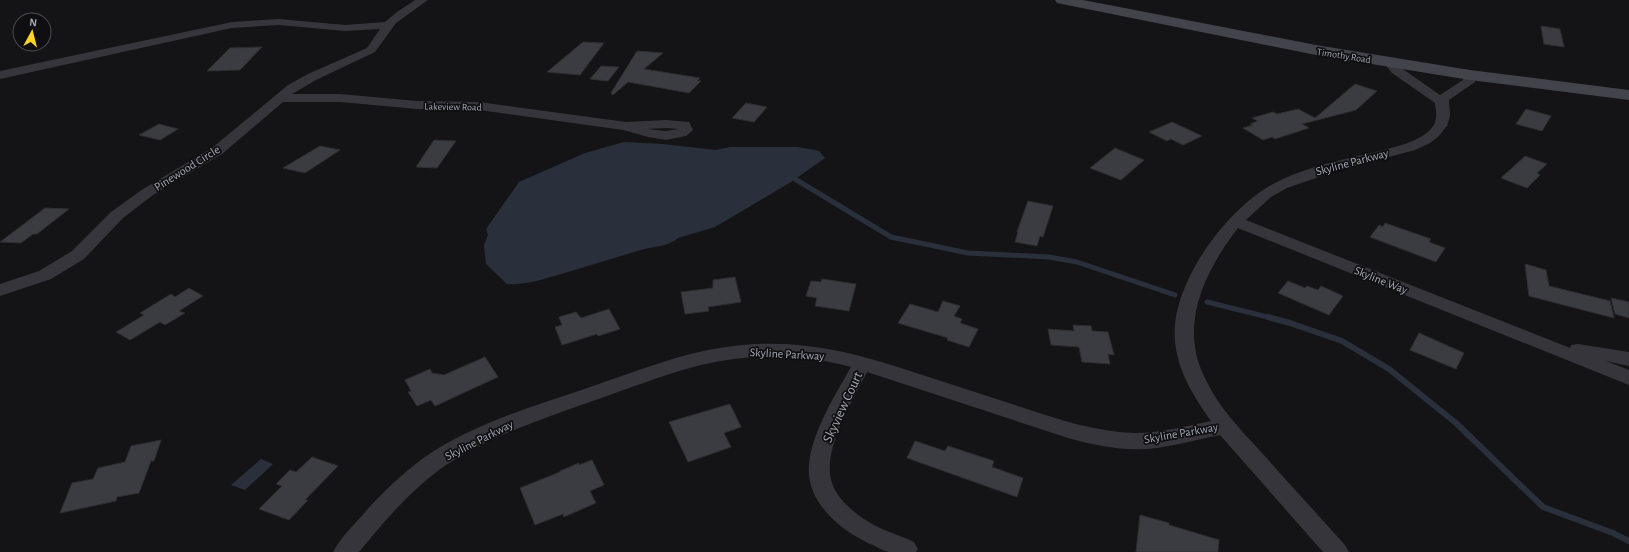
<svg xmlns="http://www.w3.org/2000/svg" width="1629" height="552" viewBox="0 0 1629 552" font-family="'Alegreya Sans',sans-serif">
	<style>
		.water { fill: #29303b }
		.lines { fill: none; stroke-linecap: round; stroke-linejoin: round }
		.stream-far1 { stroke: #29303b; stroke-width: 5 }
		.stream { stroke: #29303b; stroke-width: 6 }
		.building { fill: #3b3c41; stroke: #2e2e32 }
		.street { fill: #35353b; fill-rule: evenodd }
		.secondary { fill: #43434b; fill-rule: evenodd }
		.labels { text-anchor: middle; stroke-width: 3.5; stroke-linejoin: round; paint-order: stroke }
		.far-street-label { font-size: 10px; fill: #a5a8b7; stroke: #0f0f11 }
		.street-label { font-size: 12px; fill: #a5a8b7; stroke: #0f0f11 }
		.near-street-label { font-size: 14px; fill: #a5a8b7; stroke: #0f0f11 }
	</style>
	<rect width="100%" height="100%" fill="#141416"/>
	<path class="water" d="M624 142 663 144 716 150 730 147H798L819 151 825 158 791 182 715 227 678 238C669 247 653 246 641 250 613 258 586 267 558 275 540 280 526 285 507 284L486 264 484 245 488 235 486 229 519 182 585 153Z
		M261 459 273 464 245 490 231 485Z"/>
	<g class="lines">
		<path class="stream-far1" d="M795 179 891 237 968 253 1049 257 1077 262 1175 295
			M1207 302 1272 318"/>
		<path class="stream" d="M1268 317 1290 323 1342 341 1389 369 1456 423 1543 507 1613 533 1629 541"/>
	</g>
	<path class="building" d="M1541 26 1560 29 1564 47 1544 44Z
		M583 42 604 43 580 75 547 72Z
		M262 47 240 70 207 71 230 48Z
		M637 51 663 53 644 69 700 78 697 81H701L689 93 628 82 613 95 611 93Z
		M601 66 619 67 608 81 590 79Z
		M1355 84 1377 91 1356 110 1302 124 1309 128 1275 139 1272 137 1263 140 1243 128 1253 125 1250 124 1258 121 1252 118 1273 112 1277 114 1298 109 1315 118Z
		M746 103 767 107 754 122 732 118Z
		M1526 109 1551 116 1542 131 1516 124Z
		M1172 122 1202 136 1183 145 1171 139 1167 141 1149 132Z
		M159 124 178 129 160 140 139 135Z
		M434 140 456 141 437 168 416 167Z
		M320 146 340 150 305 173 283 168Z
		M1115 148 1144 160 1121 180 1090 168Z
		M1525 156 1547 164 1537 173 1540 175 1527 188 1501 178Z
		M1028 201 1053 206 1043 237 1040 236 1037 246 1015 242 1018 232H1017Z
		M45 208 69 209 37 234H33L21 243 0 242Z
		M1385 223 1431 239 1429 242 1445 248 1436 262 1370 237 1379 225 1383 227Z
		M1525 264 1546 270 1549 286 1610 301 1614 318 1529 296Z
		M735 277 741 302 708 307 709 311 685 314 681 292 713 288V280Z
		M822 279 856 284 849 311 815 306 817 298 806 296 811 281 821 282Z
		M1288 281 1305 288 1307 286 1318 290 1321 286 1343 296 1329 315 1278 293Z
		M189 288 203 296 179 311 185 313 165 325 160 322 130 340 116 332 144 315 140 313 171 294 175 297Z
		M1611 298 1629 302V318L1615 314Z
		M943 301 960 306 954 316 962 319 960 323 978 329 969 347 947 340 948 338 898 323 910 304 938 312Z
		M609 309 620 329 598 336 597 334 562 345 555 327 562 325 559 317 576 312 581 318Z
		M1073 325 1091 326 1092 331 1108 332 1114 355 1108 354 1110 364 1082 362 1079 347 1051 345 1048 329 1074 331Z
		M1419 333 1464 353 1456 369 1410 350Z
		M485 357 498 377 435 406 431 400 417 406 408 392 411 391 405 380 430 369 432 373 444 375Z
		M730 404 741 427 724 433 731 447 688 462 669 422Z
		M161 440 154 461H151L139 493 117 497 116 501 60 513 72 483 93 479 98 468 125 462 131 446Z
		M915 441 945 451 948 446 994 461 992 467 1023 478 1017 497 907 458Z
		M312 457 338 466 305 500H308L289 520 259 509 282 486 276 484 290 470 296 472Z
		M592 460 604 485 590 491 596 503 564 517 563 514 535 525 520 488 560 472V471L579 463V465Z
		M1140 515 1169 523V525L1219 540 1218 552H1136Z"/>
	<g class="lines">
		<path class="street" d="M415 0H428L396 23 375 52 316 80 292 94H340L417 101 479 102 626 122 666 120 689 122 693 130 686 136 666 140 648 137 623 130 479 110 417 109 340 102H283L222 154 153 195 123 218 84 259 51 279 0 296V284L39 271 72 251 111 212 143 189 212 148 288 85 308 74 367 48 380 29 345 31 279 25 232 28 0 79V71L232 22 279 19 345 25 385 22 397 12ZM666 128 679 129 666 131 647 129Z
			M1389 58 1393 59 1400 67 1440 95 1463 80 1466 72H1474L1476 75 1475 82 1449 100 1450 116 1447 126 1438 137 1430 143 1415 150 1333 172 1287 188 1271 197 1246 220 1570 348 1571 345 1578 344 1629 352V366L1606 361 1629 370V385L1238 228C1205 271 1178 325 1205 378 1218 407 1241 430 1262 453 1289 483 1317 514 1345 545L1349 552H1323L1220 435C1199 439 1178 445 1157 448 1127 452 1097 446 1068 438L867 372C853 400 821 451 832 483 837 499 855 514 869 522 883 531 900 535 914 542L918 549 916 552C908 552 897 552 889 552 884 551 879 548 875 546 843 533 805 503 809 464 812 432 835 395 851 367 803 354 749 353 701 365 661 375 623 391 584 404 534 422 482 439 439 470 408 493 383 523 359 552H333C341 537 355 524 366 511 383 492 402 474 422 459 473 423 535 406 593 386 637 371 681 353 726 347 758 342 791 343 822 348 849 352 875 360 901 368 942 381 983 395 1024 408 1060 420 1097 432 1135 433 1161 433 1186 426 1211 421 1194 397 1178 372 1175 342 1169 285 1227 208 1275 183 1315 162 1363 157 1405 144 1418 139 1435 132 1436 117 1437 112 1435 108 1435 103L1392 73 1383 62 1385 59Z"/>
		<path class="secondary" d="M1055 0H1083L1316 45 1470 70 1629 90V100L1470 80 1316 55 1062 4 1057 3Z"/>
	</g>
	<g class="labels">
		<g class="far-street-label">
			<text transform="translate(1344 55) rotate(9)" y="4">Timothy Road</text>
			<text transform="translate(453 106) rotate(1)" y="4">Lakeview Road</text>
		</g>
		<g class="street-label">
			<text transform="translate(1352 162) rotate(-15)" y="4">Skyline Parkway</text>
			<text transform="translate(187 168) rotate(-32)" y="4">Pinewood Circle</text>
			<text transform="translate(1381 280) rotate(22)" y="4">Skyline Way</text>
			<text transform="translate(787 354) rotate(3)" y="4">Skyline Parkway</text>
			<text transform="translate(1181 433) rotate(-10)" y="4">Skyline Parkway</text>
			<text transform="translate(479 440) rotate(-27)" y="4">Skyline Parkway</text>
		</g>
		<g class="near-street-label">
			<text transform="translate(842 407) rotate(-65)" y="5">Skyview Court</text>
		</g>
	</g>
	<g transform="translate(32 32) rotate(7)"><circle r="19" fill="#0f0f11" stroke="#4b4c53"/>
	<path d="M0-3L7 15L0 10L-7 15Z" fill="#fed524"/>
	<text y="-6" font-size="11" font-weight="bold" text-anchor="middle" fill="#a5a8b7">N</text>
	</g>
</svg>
